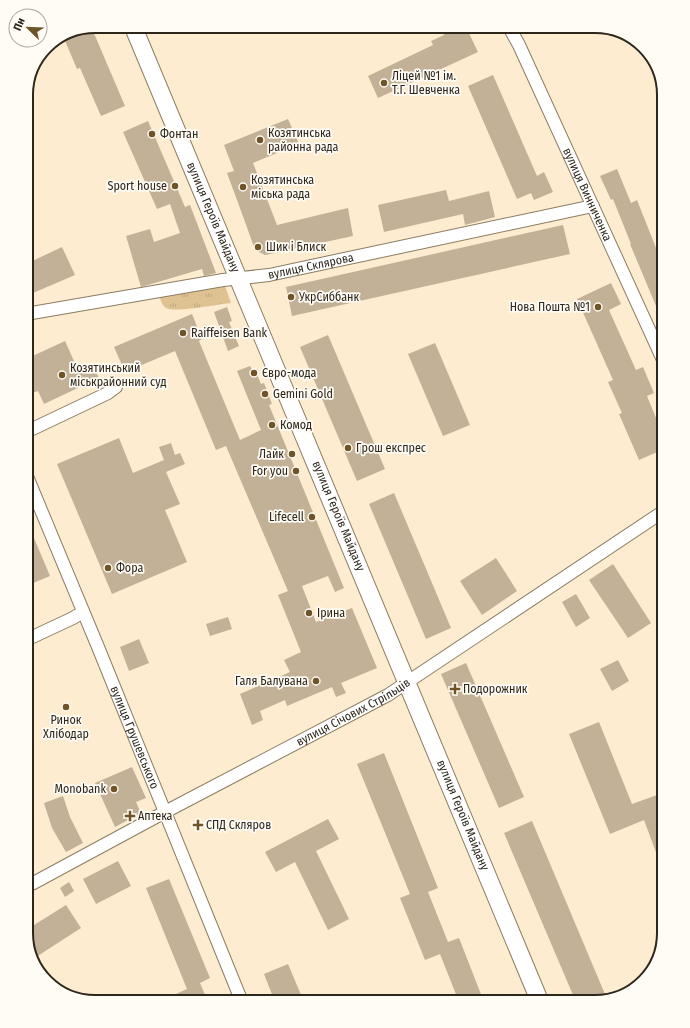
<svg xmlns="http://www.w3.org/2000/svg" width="690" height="1028" font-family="'Fira Sans Condensed',sans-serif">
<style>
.grass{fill:url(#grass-tufts)}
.building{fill:#c2b196}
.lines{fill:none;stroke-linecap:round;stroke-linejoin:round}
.street-casing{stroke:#8c7c62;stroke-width:14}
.secondary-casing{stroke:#8c7c62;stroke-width:19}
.street{stroke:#fff;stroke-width:12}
.secondary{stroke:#fff;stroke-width:17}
.poi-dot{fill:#6e5426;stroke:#fffbf5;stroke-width:1.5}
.labels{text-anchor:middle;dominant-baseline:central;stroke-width:3.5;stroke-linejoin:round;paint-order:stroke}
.poi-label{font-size:12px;fill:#2c261b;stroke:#fffbf5;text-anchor:start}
.street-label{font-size:12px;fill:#2c261b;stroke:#fffbf5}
.rim{fill:none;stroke:#2c261b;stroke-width:2}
</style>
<defs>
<pattern id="grass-tufts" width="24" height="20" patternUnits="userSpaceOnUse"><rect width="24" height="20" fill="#dfc292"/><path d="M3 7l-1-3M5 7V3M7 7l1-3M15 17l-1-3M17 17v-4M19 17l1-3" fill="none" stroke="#c0a77d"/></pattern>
</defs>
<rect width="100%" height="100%" fill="#fdeccf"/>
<!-- grass -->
<path class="grass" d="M223,280L231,303C220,304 175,313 166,308C161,305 160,297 158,292Z"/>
<!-- building -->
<g class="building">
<polygon points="466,27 478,52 378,98 368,76 433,45 431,41 444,35 441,28"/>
<polygon points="69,31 93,31 125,106 101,116 80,68 77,69 63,36"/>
<polygon points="493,75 537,176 544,172 553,192 534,200 531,193 517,199 468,86"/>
<polygon points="288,119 299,144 253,163 277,225 348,208 353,236 265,255 255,250 244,219 227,173 234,171 224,145"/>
<polygon points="148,121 185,207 190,205 216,273 204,276 202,269 141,287 126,236 150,229 154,242 180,233 170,204 157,209 123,132"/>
<polygon points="617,169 631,203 637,200 664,268 664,325 630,244 631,244 613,199 611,200 600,176"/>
<polygon points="446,190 449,201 489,191 495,217 465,225 463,214 384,232 378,205"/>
<polygon points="563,225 570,254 292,316 286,287"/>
<polygon points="62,247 75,275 26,296 26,264"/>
<polygon points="611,283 621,304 609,310 636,370 643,367 654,393 647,396 661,430 664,429 664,449 639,460 619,414 622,413 608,382 613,380 577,299"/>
<polygon points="227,307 232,321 229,322 239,346 228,351 214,312"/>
<polygon points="192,314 202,339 199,341 240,440 261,430 237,371 250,366 253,371 255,370 261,384 264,383 272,404 269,405 344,588 335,592 328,576 302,586 316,622 352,608 377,668 341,683 346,693 336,697 332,687 287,706 285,700 260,711 263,720 252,725 240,694 290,672 284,660 301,652 278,595 288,591 226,446 216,450 175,351 125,372 114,347"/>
<polygon points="328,335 385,469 357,481 300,347"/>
<polygon points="65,341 78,370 92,364 99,378 44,404 38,391 32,393 26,378 26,359"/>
<polygon points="435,343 470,425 443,436 408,354"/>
<polygon points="119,438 133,473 164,460 159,447 171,443 175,455 180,453 185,464 166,472 180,504 165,510 187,562 112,594 57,464"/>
<polygon points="394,493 451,628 426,639 369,504"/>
<polygon points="26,519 50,576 26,586"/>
<polygon points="496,558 517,591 482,615 460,581"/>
<polygon points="613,564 651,623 628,638 589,580"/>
<polygon points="576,594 590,618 576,627 562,602"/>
<polygon points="228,617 232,629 210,636 206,624"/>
<polygon points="139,639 149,663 129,671 120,647"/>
<polygon points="618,660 629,681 612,691 600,669"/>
<polygon points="466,663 524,797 499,808 441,674"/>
<polygon points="599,722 632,804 660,794 664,805 664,871 663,871 644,820 610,834 569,734"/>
<polygon points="384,753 438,888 428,892 448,942 459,938 484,1002 459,1002 440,954 425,960 400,898 410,894 357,764"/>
<polygon points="132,767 146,798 136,802 141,813 115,827 95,783"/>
<polygon points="63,796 70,817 83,843 66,852 52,828 44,803"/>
<polygon points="328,819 339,839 316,851 349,919 328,930 295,862 276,872 265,852"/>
<polygon points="532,821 607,999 595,1002 576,1002 504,833"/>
<polygon points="118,861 131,886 96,904 83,879"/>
<polygon points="169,879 210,978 200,983 208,1002 179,1002 176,994 187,989 146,888"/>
<polygon points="69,882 74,891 65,897 60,888"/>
<polygon points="66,905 81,928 33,959 26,930"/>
<polygon points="288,964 304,1002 275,1002 264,974"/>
</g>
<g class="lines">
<defs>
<g id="street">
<path id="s1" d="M509,27L519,45L664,362"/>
<path id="s2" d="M26,314L223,280L269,275L593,206"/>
<polyline points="26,432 108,393 116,387"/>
<path id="s3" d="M26,474L98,647L242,1002"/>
<polyline points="26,640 73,618 83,612"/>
<path id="s4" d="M26,887L165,812L388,695L664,511"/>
</g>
<g id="secondary">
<path id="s5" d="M135,31C271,354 407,677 540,1002"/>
</g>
</defs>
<!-- street casing -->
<use href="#street" class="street-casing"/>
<!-- secondary casing -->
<use href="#secondary" class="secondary-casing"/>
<!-- street -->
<use href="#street" class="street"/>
<!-- secondary -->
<use href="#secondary" class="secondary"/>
</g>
<!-- markers -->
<g class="poi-dot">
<circle cx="384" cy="83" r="4"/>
<circle cx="152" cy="134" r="4"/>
<circle cx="260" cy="140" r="4"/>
<circle cx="175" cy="186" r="4"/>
<circle cx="243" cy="187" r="4"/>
<circle cx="258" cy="247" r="4"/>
<circle cx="291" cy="297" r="4"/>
<circle cx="598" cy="307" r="4"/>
<circle cx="183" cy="333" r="4"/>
<circle cx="254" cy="373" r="4"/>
<circle cx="62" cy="375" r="4"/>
<circle cx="265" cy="394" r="4"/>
<circle cx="272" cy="425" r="4"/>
<circle cx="348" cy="448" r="4"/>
<circle cx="292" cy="454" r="4"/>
<circle cx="296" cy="471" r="4"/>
<circle cx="312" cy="517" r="4"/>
<circle cx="108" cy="568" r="4"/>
<circle cx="309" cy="613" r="4"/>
<circle cx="316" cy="681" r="4"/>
<path d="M453 683h4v4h4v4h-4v4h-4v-4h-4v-4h4z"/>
<circle cx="66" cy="707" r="4"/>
<circle cx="114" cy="789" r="4"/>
<path d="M128 810h4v4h4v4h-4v4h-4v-4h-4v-4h4z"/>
<path d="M196 819h4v4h4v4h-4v4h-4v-4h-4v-4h4z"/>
</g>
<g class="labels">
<!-- poi labels -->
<g class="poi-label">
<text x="392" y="76">Ліцей №1 ім.<tspan x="392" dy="14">Т.Г. Шевченка</tspan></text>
<text x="268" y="133">Козятинська<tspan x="268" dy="14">районна рада</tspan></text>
<text x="160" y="134">Фонтан</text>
<text x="251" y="180">Козятинська<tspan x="251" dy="14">міська рада</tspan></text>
<text x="167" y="186" text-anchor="end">Sport house</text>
<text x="266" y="247">Шик і Блиск</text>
<text x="299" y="297">УкрСиббанк</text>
<text x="590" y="307" text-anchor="end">Нова Пошта №1</text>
<text x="191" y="333">Raiffeisen Bank</text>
<text x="70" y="368">Козятинський<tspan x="70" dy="14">міськрайонний суд</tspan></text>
<text x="262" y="373">Євро-мода</text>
<text x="273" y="394">Gemini Gold</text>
<text x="280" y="425">Комод</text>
<text x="356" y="448">Грош експрес</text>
<text x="284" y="454" text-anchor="end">Лайк</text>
<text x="288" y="471" text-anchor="end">For you</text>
<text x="304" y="517" text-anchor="end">Lifecell</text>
<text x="116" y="568">Фора</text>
<text x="317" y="613">Ірина</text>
<text x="308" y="681" text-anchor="end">Галя Балувана</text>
<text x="463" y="689">Подорожник</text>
<text x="66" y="720" text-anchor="middle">Ринок<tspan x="66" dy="14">Хлібодар</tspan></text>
<text x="106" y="789" text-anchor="end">Monobank</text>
<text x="138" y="816">Аптека</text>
<text x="206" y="825">СПД Скляров</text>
</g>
<!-- street labels -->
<g class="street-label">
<text stroke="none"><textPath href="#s1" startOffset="185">вулиця Винниченка</textPath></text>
<text stroke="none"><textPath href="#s5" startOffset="202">вулиця Героїв Майдану</textPath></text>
<text stroke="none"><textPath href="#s2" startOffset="289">вулиця Склярова</textPath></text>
<text stroke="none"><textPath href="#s5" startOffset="526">вулиця Героїв Майдану</textPath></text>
<text stroke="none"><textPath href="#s4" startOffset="371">вулиця Січових Стрільців</textPath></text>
<text stroke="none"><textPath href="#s3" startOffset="285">вулиця Грушевського</textPath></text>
<text stroke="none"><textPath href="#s5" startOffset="850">вулиця Героїв Майдану</textPath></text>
</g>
</g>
<!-- crop -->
<path d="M0 0H690V1028H0ZM95 33H595A62 62 0 0 1 657 95V933A62 62 0 0 1 595 995H95A62 62 0 0 1 33 933V95A62 62 0 0 1 95 33Z" fill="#fffbf5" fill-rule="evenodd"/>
<path class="rim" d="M95 33H595A62 62 0 0 1 657 95V933A62 62 0 0 1 595 995H95A62 62 0 0 1 33 933V95A62 62 0 0 1 95 33Z"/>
<!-- north arrow -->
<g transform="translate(28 28) rotate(293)"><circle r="19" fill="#fffbf5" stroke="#aba69e"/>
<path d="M0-3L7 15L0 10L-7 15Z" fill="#6e5426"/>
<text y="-6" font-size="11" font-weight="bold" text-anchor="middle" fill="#2c261b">Пн</text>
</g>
</svg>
